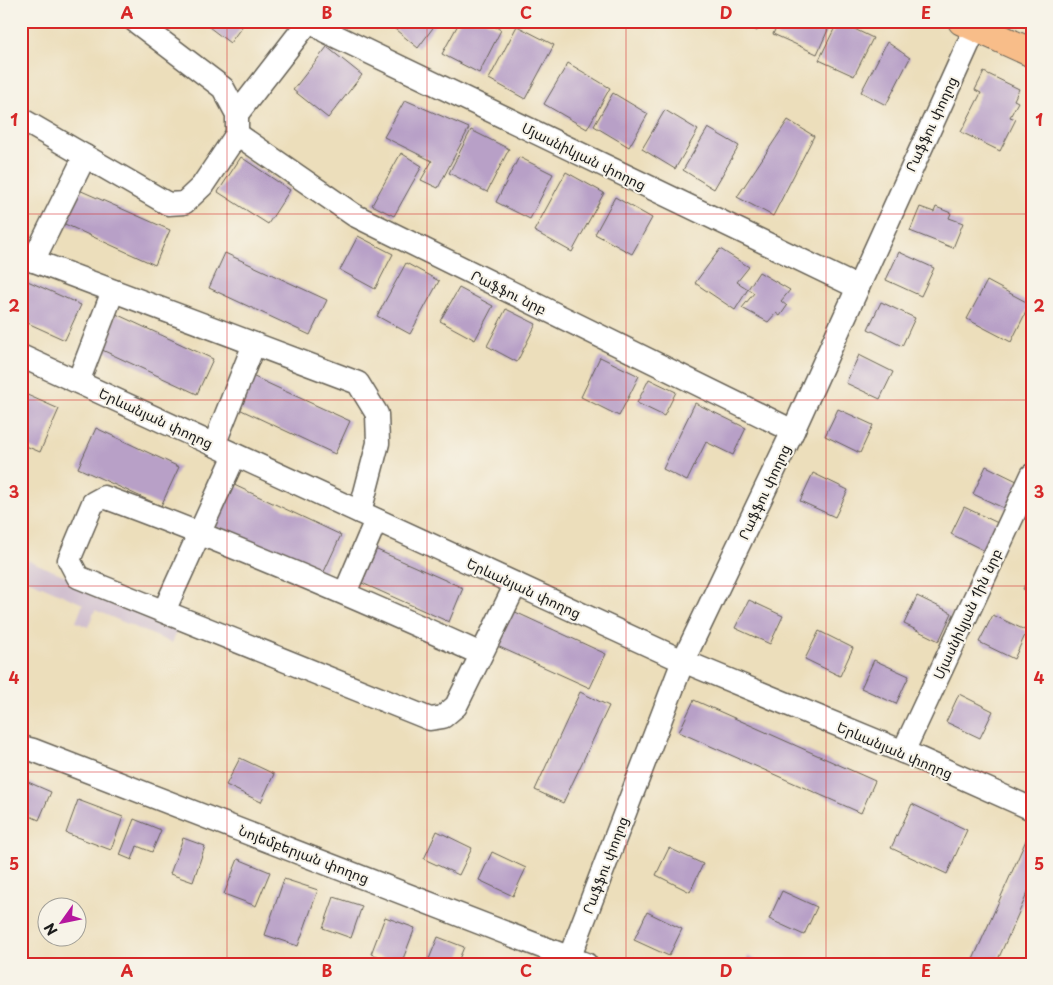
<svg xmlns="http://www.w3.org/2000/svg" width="1053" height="985" font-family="'Playpen Sans','Noto Sans Armenian',sans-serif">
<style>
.industrial{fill:#cfbdce}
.building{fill:#b8a0c7}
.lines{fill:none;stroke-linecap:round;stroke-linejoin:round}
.minor-casing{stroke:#656054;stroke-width:25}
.major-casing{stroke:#656054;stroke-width:30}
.minor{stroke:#fff;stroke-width:22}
.major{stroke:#f8bd89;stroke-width:28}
.grid{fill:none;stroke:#d62828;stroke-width:1;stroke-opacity:0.55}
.labels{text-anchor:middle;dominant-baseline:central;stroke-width:4;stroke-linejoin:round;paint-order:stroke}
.street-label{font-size:14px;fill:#1c1c1c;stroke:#f7f3e8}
.neatline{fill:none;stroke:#d62828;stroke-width:2}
.grid-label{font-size:16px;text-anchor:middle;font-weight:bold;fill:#d62828}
</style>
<rect width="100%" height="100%" fill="#f7f3e8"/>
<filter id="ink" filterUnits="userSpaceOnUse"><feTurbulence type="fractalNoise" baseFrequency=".02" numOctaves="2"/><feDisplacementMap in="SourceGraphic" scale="10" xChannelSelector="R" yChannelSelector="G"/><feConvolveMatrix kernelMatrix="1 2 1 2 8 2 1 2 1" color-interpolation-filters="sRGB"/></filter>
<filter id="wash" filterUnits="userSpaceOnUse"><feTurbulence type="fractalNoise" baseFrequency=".0096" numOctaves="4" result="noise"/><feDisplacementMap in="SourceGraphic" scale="20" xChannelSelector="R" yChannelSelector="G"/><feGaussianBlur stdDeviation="1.12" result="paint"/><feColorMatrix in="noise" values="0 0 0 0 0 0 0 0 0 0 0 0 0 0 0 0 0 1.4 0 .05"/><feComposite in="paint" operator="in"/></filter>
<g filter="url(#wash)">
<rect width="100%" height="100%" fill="#ecdebb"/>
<!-- industrial -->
<polygon class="industrial" points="28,560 180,625 172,643 95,610 88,627 76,622 83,604 21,577"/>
<g id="blocks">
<!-- building -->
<g class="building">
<polygon points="201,21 246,21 230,43"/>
<polygon points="385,21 438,21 418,48"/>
<polygon points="460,21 485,21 501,30 479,73 442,54"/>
<polygon points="739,21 763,21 757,31"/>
<polygon points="779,21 832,21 817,54 773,34"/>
<polygon points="838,21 873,38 854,76 819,60"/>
<polygon points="517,26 554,45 525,99 489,79"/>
<polygon points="887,42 910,58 886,105 861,92"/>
<polygon points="327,47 362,75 328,118 293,90"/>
<polygon points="568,63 610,88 587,129 544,104"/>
<polygon points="984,72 1019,89 1014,100 1018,102 1010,117 1016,119 1000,151 961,132 981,93 975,90"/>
<polygon points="613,93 648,114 629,147 594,126"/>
<polygon points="405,100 469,128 438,188 421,180 432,161 384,137"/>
<polygon points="665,110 698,130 675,169 642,149"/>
<polygon points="788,120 814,136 773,216 737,197"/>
<polygon points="708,128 739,146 714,189 683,170"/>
<polygon points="471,130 509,149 487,192 449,173"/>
<polygon points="401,153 422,166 394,216 372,205"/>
<polygon points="241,157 290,190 268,224 218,192"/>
<polygon points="519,157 553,174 530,219 496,202"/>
<polygon points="566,172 604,193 572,252 534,231"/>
<polygon points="70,186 170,230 155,265 56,220"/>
<polygon points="615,197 652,218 632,254 595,234"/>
<polygon points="920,207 934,212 936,207 951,213 949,218 963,223 953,248 910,231"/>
<polygon points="358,236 393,254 375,289 340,270"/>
<polygon points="720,249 749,267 737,282 748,289 735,310 695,283"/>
<polygon points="899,252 934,268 921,296 886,280"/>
<polygon points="225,253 327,300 310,335 209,288"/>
<polygon points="406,263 439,281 410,334 377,316"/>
<polygon points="759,272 790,290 781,301 787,306 780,316 776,313 768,322 742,308 754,293 748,289"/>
<polygon points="21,278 81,305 65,340 21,320"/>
<polygon points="987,281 1030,304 1011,342 967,319"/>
<polygon points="459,288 493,306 475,340 440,321"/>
<polygon points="881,302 915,318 902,346 868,329"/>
<polygon points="506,309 536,324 517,362 487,346"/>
<polygon points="116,314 213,359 197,394 100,349"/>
<polygon points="859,355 893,372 880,399 846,383"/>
<polygon points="600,357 639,376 619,416 581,397"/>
<polygon points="252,376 350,421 335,454 237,408"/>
<polygon points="649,379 676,392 664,416 637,403"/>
<polygon points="25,394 59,409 40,452 21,444 21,402"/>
<polygon points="695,403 746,428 733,455 706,442 687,481 663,469"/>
<polygon points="838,409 873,425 860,453 825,436"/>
<polygon points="96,428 179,467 161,506 78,468"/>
<polygon points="986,466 1021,483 1008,510 973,494"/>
<polygon points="813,473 848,490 835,517 800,501"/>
<polygon points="232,484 341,535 322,576 213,526"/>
<polygon points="964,507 998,523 985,551 951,534"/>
<polygon points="368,546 463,588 449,622 353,579"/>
<polygon points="1032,571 1032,593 1023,589"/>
<polygon points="917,596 952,613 939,641 904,624"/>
<polygon points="749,600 783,616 770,644 735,628"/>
<polygon points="511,610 606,654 590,688 495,645"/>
<polygon points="993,615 1027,631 1014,659 979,642"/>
<polygon points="819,631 853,648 840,676 805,659"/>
<polygon points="874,660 909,676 896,704 861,688"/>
<polygon points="580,692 609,706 563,803 535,790"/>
<polygon points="959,694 993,711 980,738 946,722"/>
<polygon points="694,700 875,781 861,813 679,732"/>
<polygon points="240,758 274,774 261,802 226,785"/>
<polygon points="28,782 51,792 39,820 21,812 21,796"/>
<polygon points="78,800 123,817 111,850 66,833"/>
<polygon points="912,804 967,830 947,874 891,848"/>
<polygon points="134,819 161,830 152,852 137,846 132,860 120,855"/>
<polygon points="437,831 472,848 459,875 424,859"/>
<polygon points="183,838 205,846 193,882 170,874"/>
<polygon points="1027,838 1032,840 1032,883 996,964 971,964"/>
<polygon points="669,848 703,864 690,892 656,875"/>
<polygon points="492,852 526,868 513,896 479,880"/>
<polygon points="238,859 270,872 256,906 224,894"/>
<polygon points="284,879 318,890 298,946 265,935"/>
<polygon points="782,891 817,907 804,935 769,919"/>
<polygon points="334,897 362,906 351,938 323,928"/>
<polygon points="647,912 682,929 669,956 634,940"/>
<polygon points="385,917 415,928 401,964 371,954"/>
<polygon points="438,937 464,947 457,964 427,964"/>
<polygon points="748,956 764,964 745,964"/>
</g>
</g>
</g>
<g filter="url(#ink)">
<use href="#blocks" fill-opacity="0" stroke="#656054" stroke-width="1"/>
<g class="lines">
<defs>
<g id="minor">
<polyline points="313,21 325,31 857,287"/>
<polyline points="237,114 309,21"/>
<polyline points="21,119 168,204 184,203 202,186 237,134 237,114 223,88 135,21"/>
<polyline points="237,134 354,215 793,431"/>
<polyline points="21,256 358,383 377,414 378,443 360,512"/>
<polyline points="33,261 85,156"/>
<polyline points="21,356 683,661 918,758 1032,809"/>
<polyline points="78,382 113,291"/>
<polyline points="214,445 254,344"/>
<polyline points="345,593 376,520"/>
<polyline points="164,611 235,455"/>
<path d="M481,654C357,598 232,544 104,497L93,503L69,560L78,577L430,719L443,717L456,706L516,584"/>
<polyline points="21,747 33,750 586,964"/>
<polyline points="903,752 1032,475"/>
<polyline points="567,964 683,661 793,431 976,27"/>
</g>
<polyline id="major" points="962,21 1032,53"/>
</defs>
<!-- minor casing -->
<use href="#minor" class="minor-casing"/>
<!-- major casing -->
<use href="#major" class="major-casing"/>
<!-- minor -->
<use href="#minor" class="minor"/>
<!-- major -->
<use href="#major" class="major"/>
</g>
</g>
<!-- grid -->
<path class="grid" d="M227,21V964M427,21V964M626,21V964M826,21V964M21,214H1032M21,400H1032M21,586H1032M21,772H1032"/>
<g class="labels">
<!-- street labels -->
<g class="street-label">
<text transform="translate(931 124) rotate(-65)">Րաֆֆու փողոց</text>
<text transform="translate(584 156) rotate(26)">Մյասնիկյան փողոց</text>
<text transform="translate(509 292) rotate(26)">Րաֆֆու նրբ</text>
<text transform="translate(156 418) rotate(25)">Երևանյան փողոց</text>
<text transform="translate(764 492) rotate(-65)">Րաֆֆու փողոց</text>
<text transform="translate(524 588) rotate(25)">Երևանյան փողոց</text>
<text transform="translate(967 614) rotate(-65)">Մյասնիկյան 1ին նրբ</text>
<text transform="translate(895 750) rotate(23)">Երևանյան փողոց</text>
<text transform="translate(304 854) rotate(21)">Նոյեմբերյան փողոց</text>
<text transform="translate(605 865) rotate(-69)">Րաֆֆու փողոց</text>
</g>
</g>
<!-- margin -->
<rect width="1053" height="985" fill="none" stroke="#f7f3e8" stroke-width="55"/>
<!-- north arrow -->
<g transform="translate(62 922) rotate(237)"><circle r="24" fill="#f7f3e8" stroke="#9f9d96"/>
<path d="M0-4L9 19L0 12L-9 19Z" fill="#b5179e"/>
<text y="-8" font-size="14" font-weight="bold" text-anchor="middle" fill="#1c1c1c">N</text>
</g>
<rect x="28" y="28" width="998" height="930" class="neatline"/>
<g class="grid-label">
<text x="127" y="19">A</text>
<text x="327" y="19">B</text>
<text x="526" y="19">C</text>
<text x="726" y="19">D</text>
<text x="926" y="19">E</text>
<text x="14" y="126">1</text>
<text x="1039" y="126">1</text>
<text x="14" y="312">2</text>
<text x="1039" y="312">2</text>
<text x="14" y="498">3</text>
<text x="1039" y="498">3</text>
<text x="14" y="684">4</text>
<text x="1039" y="684">4</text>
<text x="14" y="870">5</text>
<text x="1039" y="870">5</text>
<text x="127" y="977">A</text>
<text x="327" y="977">B</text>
<text x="526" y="977">C</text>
<text x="726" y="977">D</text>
<text x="926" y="977">E</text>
</g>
</svg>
